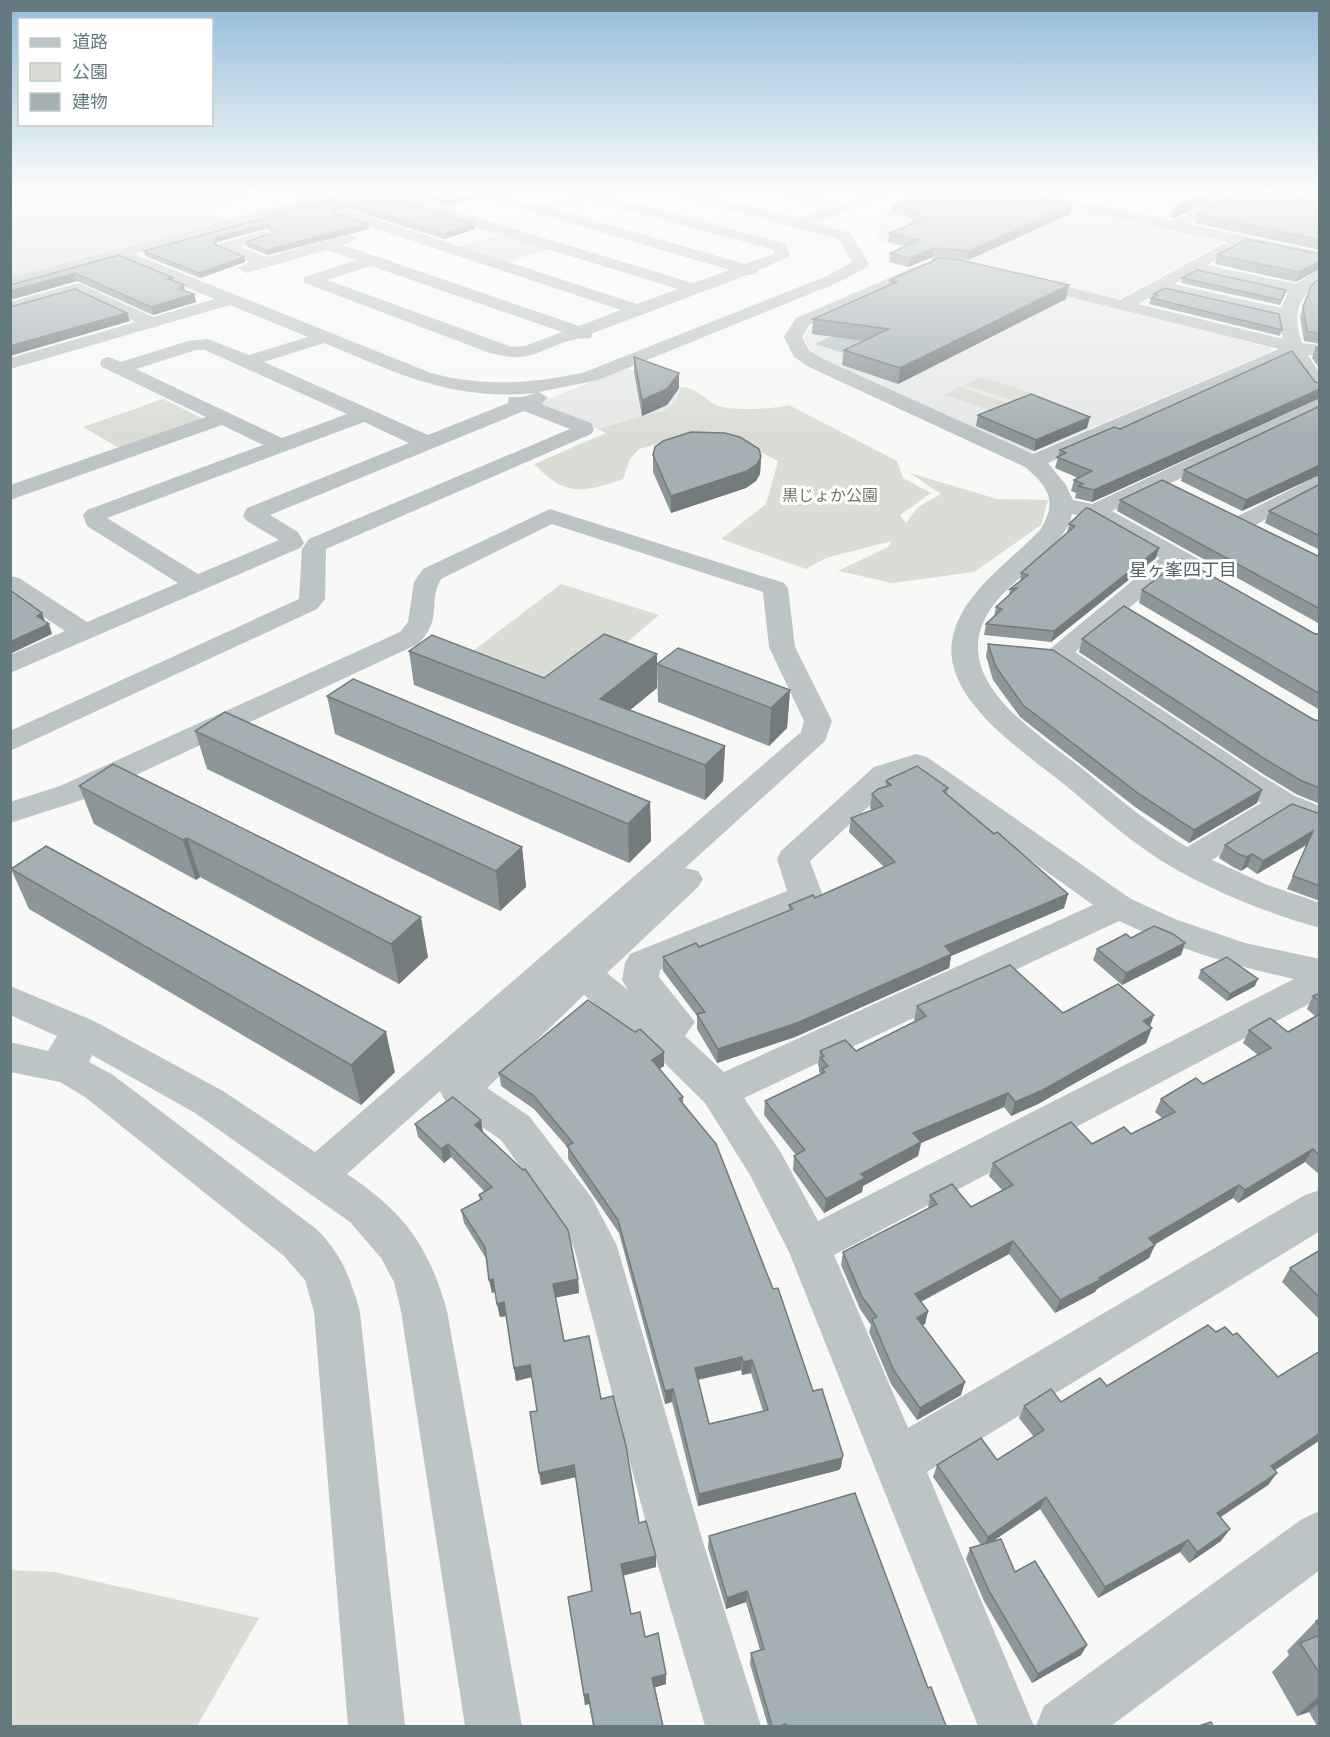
<svg xmlns="http://www.w3.org/2000/svg" width="1330" height="1737" font-family="Roboto,'Noto Sans JP',sans-serif">
<style>
.built{fill:#e6e8e7}
.green{fill:#daddd5}
.water{fill:#b5c5c6}
.lines{fill:none;stroke-linecap:round;stroke-linejoin:round}
.river{fill:#b5c5c6;fill-rule:evenodd}
.minor{fill:#bdc4c5;fill-rule:evenodd}
.wall{fill:#8d979a;fill-rule:evenodd}
.shaded-wall{fill:#737b7d}
.building{fill:#a4b0b3;stroke:#737b7d;stroke-width:1.5;fill-rule:evenodd}
.labels{text-anchor:middle;dominant-baseline:central;stroke-width:6;stroke-linejoin:round;paint-order:stroke}
.far-park-label{font-size:16px;fill:#6c7864;stroke:#fff}
.far-neighbourhood-label{font-size:18px;fill:#57666b;stroke:#fff}
</style>
<rect width="100%" height="100%" fill="#f8f8f6"/>
<!-- built -->
<g class="built">
<polygon points="938,193 1002,193 1226,241 1116,300 875,241 885,213"/>
<polygon points="961,269 1269,347 1272,351 1030,454 821,359 809,348 805,340 806,333 818,320"/>
<polygon points="625,368 681,387 676,400 666,409 598,429 534,405"/>
</g>
<!-- green -->
<g class="green">
<polygon points="30,193 263,193 248,198 203,206 221,221 11,278 10,198"/>
<polygon points="505,233 552,248 505,263 460,247"/>
<polygon points="981,377 1031,393 1016,401 965,385"/>
<path d="M681,387C696,387 705,400 718,406C732,411 776,409 789,405L897,461L903,478L931,493L900,515L906,523L918,507L941,494L910,473L997,499L1048,500L1041,525L974,572L892,583L838,571L888,547L892,541L826,558L806,569L721,539L766,504L778,461L743,443L664,442L639,449L630,459L623,479C582,493 566,497 534,464L606,433L598,429L666,409L676,400Z"/>
<polygon points="960,387 1011,404 996,412 945,395"/>
<polygon points="163,399 206,420 121,449 83,427"/>
<polygon points="561,584 659,615 556,703 453,666"/>
<polygon points="10,1570 54,1572 259,1618 197,1726 11,1726"/>
</g>
<!-- water -->
<polygon class="water" points="850,328 878,336 844,353 815,344"/>
<g class="lines">
<!-- river -->
<polygon class="river" points="10,193 24,193 21,198 10,199"/>
<!-- minor -->
<g class="minor">
<path d="M328,193H350L348,196L134,254L431,373C482,387 533,384 585,372L827,276L852,262L839,239L677,196L675,193H697L799,219L830,208L778,196L776,193H800L845,203L876,193H896L815,223L850,233L869,264L867,267L839,282L598,380L539,392L548,398L541,404L591,423L594,430L591,434L326,549L325,599L317,609L10,751V731L299,599L302,549L309,539L570,429L524,411L270,515L298,532L304,543L300,548L10,673V655L65,631L10,595V576L19,578L87,622L178,583L87,526L83,515L87,510L263,445L222,425L10,500V485L206,417L102,367L100,363L102,359L109,357L121,362L188,341L208,339L249,355L308,337L230,305L10,369V358L136,322L77,294L10,313V302L78,283L153,317L215,299L117,259L10,288V278ZM324,343C399,374 452,401 536,393L523,397H509L508,403L428,435L264,362ZM196,350H205L347,414L282,438L136,369ZM364,422L409,443L247,508L243,516L247,521L279,540L198,574L107,518Z"/>
<path d="M488,193C506,192 523,205 539,204C559,203 576,193 596,193L786,244L790,256L759,270L757,274L747,275L593,333L591,338C586,339 582,338 577,339C538,347 536,365 490,353L305,283L303,280L305,277L356,260L327,250L246,273L238,268L250,262L216,247L219,244L264,231L269,233L272,236L269,239L240,247L267,257L349,234L357,239L343,245L579,326L621,310L338,216L336,213L343,209L348,210L637,304L678,289L391,201L389,198L396,194L401,195L693,283L730,270L488,199ZM588,199L774,250V254L745,264L554,209ZM371,266L562,332L525,346L512,347L327,280Z"/>
<path d="M1014,193H1040L1173,221L1230,193H1247L1189,224L1320,252V262L1243,245L1207,265L1296,284L1320,269V282C1296,298 1293,317 1302,343L1320,345V356L1308,355L1320,374V393L1313,391L1290,358L1048,463L1066,485L1073,500L1092,504L1320,398V412L1112,511L1202,561L1205,566L1202,571L1193,573L1178,568L1075,652L1262,776L1295,796L1320,806V828L1286,815L1212,860L1265,884L1320,903V928C1270,914 1222,895 1177,870C1136,847 1101,815 1065,785C1026,753 943,701 952,641C960,593 1009,563 1040,530C1058,502 1049,487 1025,467L809,367L794,357L784,337L796,318L924,263H936L938,266L936,269L809,325L802,337L809,350L823,359L1033,454L1279,349L1018,284L1016,281L1018,278L1024,276L1120,300L1227,242L1021,197ZM1195,272L1288,293L1281,308L1174,284ZM1161,291L1279,318L1283,339L1138,304ZM1072,514L1088,517L1160,558L1045,653L1048,659L1261,803L1187,847C1150,825 1117,797 1084,770C1038,733 942,678 992,607C1011,579 1066,547 1072,514Z"/>
<polygon points="1295,193 1312,193 1297,203 1287,203 1287,197"/>
<polygon points="1320,475 1320,490 1250,528 1234,528 1230,523 1234,518"/>
<path d="M550,509L784,583L788,588L795,647L832,721L825,741L685,868L698,871L703,879L698,887L607,973L628,990L622,980L625,963L630,954L787,891L777,859L781,851L874,767L916,754L927,757L1131,899L1175,919L1245,943L1320,959V998L834,1255L908,1428L1305,1195L1320,1190V1231L927,1472L1034,1726H978L789,1252L750,1175L705,1103L647,1046L584,995L487,1088L529,1116L592,1198L617,1246L703,1542L761,1726H705L651,1542L574,1248L562,1224L501,1140L445,1101L440,1091L347,1174C404,1212 429,1246 447,1311L522,1726H465L401,1311L394,1282L381,1258L350,1222L195,1113L92,1055L89,1062L113,1075L315,1228C341,1252 351,1279 360,1312L405,1726H348L314,1312L305,1280L284,1256L85,1097L60,1082L10,1072V1042L48,1051L57,1036L10,1015V986L94,1021L223,1091L315,1152L801,732L804,721L769,647L763,592L552,524L441,579C427,603 444,618 418,644L82,800L10,823V802L60,786L400,632L408,622L414,582L423,569ZM912,775L1093,905L724,1072L685,1036L695,1022L659,977L660,970L818,904L823,896L810,861L896,781ZM1119,921C1175,948 1233,966 1294,979L818,1221L780,1151L744,1098Z"/>
<polygon points="1320,1511 1320,1570 1111,1726 1036,1726 1044,1706 1302,1519"/>
</g>
</g>
<!-- wall -->
<g class="wall">
<polygon points="281,193 320,193 305,197"/>
<polygon points="395,193 388,197 390,199 475,229 444,239 343,207 335,212 335,213 368,224 369,229 267,255 247,247 246,242 271,233 271,231 265,229 217,242 216,245 244,257 245,262 200,278 145,256 144,251 334,199 334,197"/>
<polygon points="400,193 487,193 486,195 446,206"/>
<polygon points="1203,193 1226,193 1174,218 1170,217 1173,209"/>
<polygon points="1288,193 1320,193 1320,199"/>
<polygon points="1040,195 1040,198 1070,214 968,260 933,257 908,267 889,262 890,253 905,246 888,242 889,233 912,223 913,218 892,213 893,205"/>
<polygon points="1320,202 1320,250 1195,223 1198,214"/>
<polygon points="1320,254 1296,282 1215,264 1217,255"/>
<polygon points="119,255 184,285 185,291 194,294 196,302 153,315 77,281 10,300"/>
<polygon points="933,259 1066,299 898,384 842,365 844,350 863,341 812,334 813,319 889,285 890,280 933,261"/>
<polygon points="1182,278 1285,295 1280,305 1181,283"/>
<polygon points="1320,278 1320,344 1304,341 1300,317 1303,307"/>
<polygon points="1154,294 1282,330 1280,336 1149,304 1151,298 1153,297"/>
<polygon points="1316,347 1320,347 1320,369 1312,358"/>
<polygon points="634,357 679,388 667,405 642,416 634,372"/>
<polygon points="1315,382 1320,383 1320,398 1092,502 1075,498 1076,493 1071,491 1074,480 1078,478 1055,468 1060,450 1120,429"/>
<polygon points="1320,406 1242,511 1181,481 1184,470"/>
<polygon points="978,415 1087,428 1034,451 976,426"/>
<polygon points="653,455 761,457 760,474 756,481 746,488 671,513 653,472"/>
<polygon points="1320,484 1320,550 1265,523 1269,511"/>
<polygon points="1120,500 1320,557 1320,624 1117,511"/>
<polygon points="1086,508 1156,558 1051,642 984,635 986,624 994,617 996,607 1009,595 1010,589 1020,581 1021,573 1067,533 1069,524"/>
<polygon points="1142,590 1320,634 1320,710 1139,603"/>
<polygon points="1082,639 1320,721 1320,804 1296,794 1263,774 1079,652"/>
<polygon points="988,644 1257,803 1189,843 1135,807 1020,717 993,680 986,656"/>
<polygon points="409,651 544,678 657,654 657,688 630,710 725,746 723,781 705,800 414,685"/>
<polygon points="657,664 790,690 787,728 769,746 658,702"/>
<polygon points="327,696 650,802 651,841 629,863 335,734"/>
<polygon points="195,731 522,847 526,887 500,911 207,769"/>
<polygon points="113,764 428,957 399,984 200,877 196,880 94,824 79,786"/>
<polygon points="886,781 948,788 947,794 1068,894 1064,908 951,956 949,968 795,1037 717,1063 697,1029 697,1016 663,971 663,957 699,947 789,911 789,905 815,898 884,867 849,832 851,818 872,810 870,808 872,794 886,786"/>
<polygon points="1320,814 1320,901 1287,889 1307,845 1257,874 1247,867 1241,871 1233,867 1219,858 1225,845"/>
<polygon points="11,869 395,1072 361,1105 29,909"/>
<polygon points="1131,938 1185,943 1181,955 1122,985 1093,960 1097,949"/>
<polygon points="1201,970 1255,986 1227,1001 1198,978"/>
<polygon points="1320,993 1320,1175 1305,1162 1238,1203 1233,1198 1155,1244 1149,1258 1097,1289 1095,1292 1055,1313 1009,1254 921,1302 928,1311 925,1324 922,1325 961,1395 917,1420 891,1384 869,1332 871,1325 860,1309 841,1265 843,1252 928,1209 930,1195 971,1207 1002,1190 989,1176 993,1163 1092,1144 1131,1134 1162,1118 1155,1112 1161,1099 1203,1084 1258,1055 1243,1043 1249,1030 1288,1032 1315,1016 1307,1009 1313,996"/>
<polygon points="917,1006 1063,1013 1150,1027 1146,1043 1038,1104 1011,1116 1004,1107 921,1143 918,1156 863,1186 862,1192 824,1213 793,1170 794,1156 796,1155 764,1115 765,1101 821,1074 819,1072 819,1067 818,1065 820,1051 856,1051 915,1021 914,1020"/>
<path d="M664,1052V1066L659,1069L683,1097V1104L813,1391L841,1467L839,1470L698,1506L672,1402L665,1404L619,1233L568,1159V1148L534,1109L501,1086L499,1073ZM741,1370L742,1375L751,1373L763,1411L709,1424L698,1380Z"/>
<polygon points="481,1120 483,1132 578,1279 579,1293 555,1297 564,1341 601,1399 639,1523 656,1567 623,1575 631,1614 645,1637 666,1674 666,1684 655,1687 663,1726 593,1726 589,1704 585,1705 568,1597 591,1591 576,1477 541,1485 537,1411 532,1377 516,1381 506,1316 500,1317 495,1292 492,1293 487,1260 464,1223 461,1210 480,1200 479,1195 485,1192 451,1157 444,1163 418,1137 415,1124"/>
<polygon points="1320,1250 1320,1320 1282,1282 1290,1268"/>
<polygon points="1107,1386 1320,1440 1275,1470 1277,1473 1268,1485 1220,1517 1221,1541 1189,1563 1180,1552 1098,1598 1040,1509 993,1541 1015,1572 1087,1645 1081,1655 1032,1683 984,1601 966,1559 970,1548 981,1545 933,1477 937,1465 997,1460 1034,1437 1019,1418 1024,1406 1061,1402"/>
<polygon points="709,1536 928,1688 946,1726 768,1726 750,1664 751,1653 760,1650 746,1602 726,1609 708,1548"/>
<polygon points="1320,1619 1320,1726 1317,1726 1309,1712 1297,1716 1272,1672 1289,1655 1287,1651 1316,1621"/>
</g>
<!-- shaded-wall -->
<g class="shaded-wall">
<polygon points="304,193 320,193 305,197"/>
<polygon points="386,193 395,193 387,197"/>
<polygon points="478,193 487,193 486,195 446,206 446,202"/>
<polygon points="1211,193 1226,193 1174,218 1176,209"/>
<polygon points="343,202 343,207 334,212 333,208"/>
<polygon points="1072,205 1070,214 968,260 969,251"/>
<polygon points="264,224 265,229 217,242 215,249 214,244 216,238"/>
<polygon points="368,224 369,229 267,255 266,250"/>
<polygon points="474,224 475,229 444,239 444,234"/>
<polygon points="934,248 933,257 908,267 909,258"/>
<polygon points="244,257 245,262 200,278 199,273"/>
<polygon points="1320,261 1320,269 1296,282 1299,272"/>
<polygon points="75,273 77,281 10,300 10,291"/>
<polygon points="1069,285 1066,299 898,384 900,368"/>
<polygon points="194,294 196,302 153,315 151,307"/>
<polygon points="127,313 130,321 10,356 10,346"/>
<polygon points="679,373 679,388 667,405 642,416 642,400"/>
<polygon points="1320,389 1320,398 1092,502 1094,490"/>
<polygon points="1090,417 1087,428 1034,451 1036,440"/>
<polygon points="761,457 760,474 756,481 746,488 671,513 671,496"/>
<polygon points="1320,465 1320,475 1242,511 1246,500"/>
<polygon points="1159,548 1156,558 1051,642 1054,631"/>
<polygon points="42,613 46,624 37,616"/>
<polygon points="49,624 52,634 10,654 10,642"/>
<polygon points="657,654 657,688 608,728 600,699"/>
<polygon points="790,690 787,728 769,746 771,708"/>
<polygon points="725,746 723,781 705,800 705,765"/>
<polygon points="1262,790 1257,803 1189,843 1194,830"/>
<polygon points="650,802 651,841 629,863 628,824"/>
<polygon points="1313,831 1307,844 1257,874 1263,861"/>
<polygon points="187,838 200,877 196,880 183,840"/>
<polygon points="522,847 526,887 500,911 496,871"/>
<polygon points="1252,854 1247,867 1241,871 1247,857"/>
<polygon points="1068,894 1064,908 951,956 949,968 795,1037 717,1063 718,1049 945,946"/>
<polygon points="421,917 428,957 399,984 391,944"/>
<polygon points="1185,943 1181,955 1122,985 1126,973"/>
<polygon points="1258,979 1255,986 1227,1001 1230,994"/>
<polygon points="1154,1015 1149,1029 1143,1021"/>
<polygon points="1152,1028 1146,1043 1038,1104 1011,1116 1015,1102"/>
<polygon points="386,1032 395,1072 361,1105 351,1065"/>
<polygon points="664,1052 664,1066 652,1074 652,1060"/>
<polygon points="1008,1093 1004,1107 921,1143 918,1156 863,1186 862,1192 824,1213 826,1199 861,1174 913,1133"/>
<polygon points="481,1120 483,1134 475,1125"/>
<polygon points="448,1144 451,1157 444,1163 441,1149"/>
<polygon points="1313,1149 1305,1162 1238,1203 1245,1190"/>
<polygon points="1239,1185 1233,1198 1144,1251 1149,1238"/>
<polygon points="1013,1241 1009,1254 912,1306 915,1294"/>
<polygon points="1155,1245 1149,1258 1097,1289 1095,1292 1055,1313 1060,1300"/>
<polygon points="493,1279 495,1292 492,1293 489,1280"/>
<polygon points="578,1279 579,1293 554,1298 553,1284"/>
<polygon points="504,1302 506,1316 500,1317 497,1304"/>
<polygon points="928,1311 925,1324 913,1330 917,1318"/>
<polygon points="742,1357 741,1370 695,1380 695,1368"/>
<polygon points="752,1360 751,1373 742,1375 743,1362"/>
<polygon points="530,1365 532,1377 516,1381 514,1368"/>
<polygon points="965,1382 961,1395 917,1420 920,1408"/>
<polygon points="673,1389 672,1402 665,1404 665,1391"/>
<polygon points="1320,1433 1320,1440 1262,1479 1271,1466"/>
<polygon points="843,1455 841,1467 839,1470 698,1506 699,1494"/>
<polygon points="574,1465 576,1477 541,1485 539,1473"/>
<polygon points="1277,1473 1268,1485 1209,1525 1217,1513"/>
<polygon points="1046,1497 1040,1509 983,1548 988,1537"/>
<polygon points="1230,1529 1221,1541 1189,1563 1197,1552"/>
<polygon points="1188,1540 1180,1552 1098,1598 1105,1587"/>
<polygon points="656,1556 656,1567 622,1576 621,1564"/>
<polygon points="747,1591 746,1602 726,1609 727,1598"/>
<polygon points="1087,1645 1081,1655 1032,1683 1038,1674"/>
<polygon points="666,1674 666,1684 653,1688 652,1678"/>
<polygon points="588,1694 589,1704 585,1705 584,1695"/>
<polygon points="1320,1695 1320,1702 1309,1712 1297,1716"/>
</g>
<!-- building -->
<g class="building">
<polygon points="348,193 386,193 390,199 474,224 444,234 343,202 333,208 335,213 368,224 266,250 246,242 273,233 270,227 264,224 216,238 214,244 244,257 199,273 144,251 338,198 334,197"/>
<polygon points="415,193 478,193 446,202"/>
<polygon points="923,193 1031,193 1040,195 1035,197 1072,205 969,251 934,248 909,258 890,253 919,240 889,233 927,218 913,215 921,212 893,205"/>
<polygon points="1203,193 1211,193 1176,209 1173,209"/>
<polygon points="1239,193 1268,193 1320,202 1320,240 1198,214"/>
<polygon points="1247,239 1320,254 1320,261 1299,272 1217,255"/>
<polygon points="119,255 173,278 168,279 184,285 180,289 194,294 151,307 75,273 10,291 10,285"/>
<polygon points="937,258 960,260 1069,285 900,368 844,350 889,329 813,319 897,282 890,280 935,260 933,259"/>
<polygon points="1197,270 1286,290 1281,300 1182,278"/>
<polygon points="1320,278 1320,334 1307,331 1303,307 1311,286"/>
<polygon points="1164,288 1279,314 1282,330 1151,298 1157,295 1154,294"/>
<polygon points="75,289 127,313 10,346 10,307"/>
<polygon points="1316,347 1320,347 1320,354"/>
<polygon points="1292,351 1315,382 1320,383 1320,389 1094,490 1078,486 1083,484 1074,480 1092,471 1057,457 1066,453 1060,450 1114,427 1120,429"/>
<polygon points="634,357 679,373 667,389 642,400"/>
<polygon points="1031,394 1090,417 1036,440 978,415"/>
<polygon points="1320,406 1320,465 1246,500 1184,470"/>
<polygon points="691,432 725,433 740,437 759,449 761,457 757,464 747,471 671,496 653,455 655,447 663,441"/>
<polygon points="1162,480 1320,557 1320,609 1120,500"/>
<polygon points="1320,484 1320,536 1269,511"/>
<polygon points="1086,508 1090,509 1159,548 1054,631 986,624 1002,609 996,607 1017,588 1010,589 1028,575 1021,573 1075,526 1069,524"/>
<polygon points="1182,559 1315,634 1320,634 1320,694 1142,590"/>
<polygon points="10,590 42,613 37,616 49,624 10,642"/>
<polygon points="1124,606 1314,720 1320,721 1320,788 1302,781 1268,761 1082,639"/>
<polygon points="604,634 657,654 600,699 725,746 705,765 409,651 432,635 544,678"/>
<polygon points="988,644 1053,650 1262,790 1194,830 1139,794 1023,705 996,667"/>
<polygon points="678,648 790,690 771,708 657,664"/>
<polygon points="353,679 650,802 628,824 327,696"/>
<polygon points="225,712 522,847 496,871 195,731"/>
<polygon points="113,764 421,917 391,944 187,838 183,840 79,786"/>
<polygon points="917,766 948,788 943,791 994,834 997,832 1068,894 945,946 952,954 797,1023 718,1049 697,1014 705,1012 663,957 696,943 699,947 793,909 789,905 813,895 815,898 895,862 851,818 883,806 872,794 878,789 891,785 886,781 889,779"/>
<polygon points="1292,804 1320,814 1320,886 1293,876 1313,831 1263,861 1252,854 1247,857 1238,854 1225,845"/>
<polygon points="46,846 386,1032 351,1065 11,869"/>
<polygon points="1154,926 1173,934 1185,943 1126,973 1097,949 1126,934 1131,938"/>
<polygon points="1227,957 1258,979 1230,994 1201,970"/>
<polygon points="1010,965 1063,1013 1118,984 1154,1015 1143,1021 1152,1028 1043,1090 1015,1102 1008,1093 913,1133 921,1142 861,1174 865,1178 826,1199 794,1156 805,1150 765,1101 825,1072 822,1069 828,1066 821,1058 824,1056 820,1051 845,1040 856,1051 926,1016 917,1006"/>
<polygon points="1320,993 1320,1001 1313,996"/>
<path d="M588,1000L635,1032L640,1029L664,1052L652,1060L683,1097L679,1099L716,1144L773,1289L778,1288L813,1391L822,1389L843,1455L842,1458L699,1494L673,1389L665,1391L618,1220L567,1146L573,1143L533,1095L499,1073ZM742,1357L743,1362L752,1360L768,1410L709,1424L695,1368Z"/>
<polygon points="1320,1014 1320,1156 1313,1149 1245,1190 1239,1185 1149,1238 1155,1245 1099,1278 1100,1280 1060,1300 1013,1241 915,1294 928,1311 917,1318 965,1382 920,1408 894,1371 872,1319 877,1317 862,1297 843,1252 937,1204 930,1195 952,1184 971,1207 1013,1185 993,1163 1071,1122 1092,1144 1124,1127 1131,1134 1175,1112 1161,1099 1196,1078 1203,1084 1271,1048 1249,1030 1270,1018 1288,1032"/>
<polygon points="453,1097 481,1120 475,1125 523,1170 525,1169 568,1230 578,1279 553,1284 564,1341 589,1336 601,1399 613,1396 626,1446 639,1523 646,1521 656,1556 621,1564 631,1614 640,1612 645,1637 658,1633 666,1674 652,1678 663,1726 594,1726 588,1694 584,1695 568,1597 592,1591 574,1465 539,1473 530,1412 537,1411 530,1365 514,1368 504,1302 497,1304 493,1279 489,1280 485,1247 461,1210 482,1199 479,1195 492,1187 448,1144 441,1149 415,1124"/>
<polygon points="1320,1250 1320,1298 1290,1268"/>
<polygon points="1208,1325 1216,1332 1225,1327 1233,1335 1237,1333 1278,1377 1320,1351 1320,1433 1271,1466 1277,1473 1217,1513 1230,1529 1197,1552 1188,1540 1105,1587 1046,1497 988,1537 937,1465 981,1438 997,1460 1044,1430 1024,1406 1051,1389 1061,1402 1100,1378 1107,1386"/>
<polygon points="855,1493 928,1688 931,1687 946,1726 786,1726 786,1724 779,1726 772,1726 751,1653 764,1649 747,1591 727,1598 709,1536"/>
<polygon points="1001,1539 1015,1572 1035,1561 1087,1645 1038,1674 989,1591 970,1548"/>
<polygon points="1320,1619 1320,1627 1316,1621"/>
<polygon points="1320,1635 1320,1674 1300,1643"/>
<polygon points="1211,1722 1213,1726 1199,1726"/>
</g>
<!-- sky -->
<linearGradient id="sky" x2="0" y2="1"><stop stop-color="#93bbda"/><stop offset="0.44" stop-color="#fcfcfb"/><stop offset="1" stop-color="#fcfcfb" stop-opacity="0"/></linearGradient>
<rect width="1330" height="436" fill="url(#sky)"/>
<g class="labels">
<!-- far-park labels -->
<g class="far-park-label">
<text x="830" y="495">黒じょか公園</text>
</g>
<!-- far-neighbourhood labels -->
<g class="far-neighbourhood-label">
<text x="1183" y="569">星ヶ峯四丁目</text>
</g>
</g>
<!-- border -->
<rect width="1330" height="1737" fill="none" stroke="#657a7f" stroke-width="24"/>
<!-- legend -->
<rect x="18" y="18" width="195" height="108" fill="#ffffff" stroke="#c1cacc" stroke-width="1.5"/>
<rect x="30" y="38" width="30" height="9" fill="#bdc4c5" stroke="#c1cacc" stroke-width="1.5"/>
<text x="72" y="48" font-size="18" fill="#657a7f">道路</text>
<rect x="30" y="63" width="30" height="18" fill="#daddd5" stroke="#c1cacc" stroke-width="1.5"/>
<text x="72" y="78" font-size="18" fill="#657a7f">公園</text>
<rect x="30" y="93" width="30" height="18" fill="#a4b0b3" stroke="#c1cacc" stroke-width="1.5"/>
<text x="72" y="108" font-size="18" fill="#657a7f">建物</text>
</svg>
